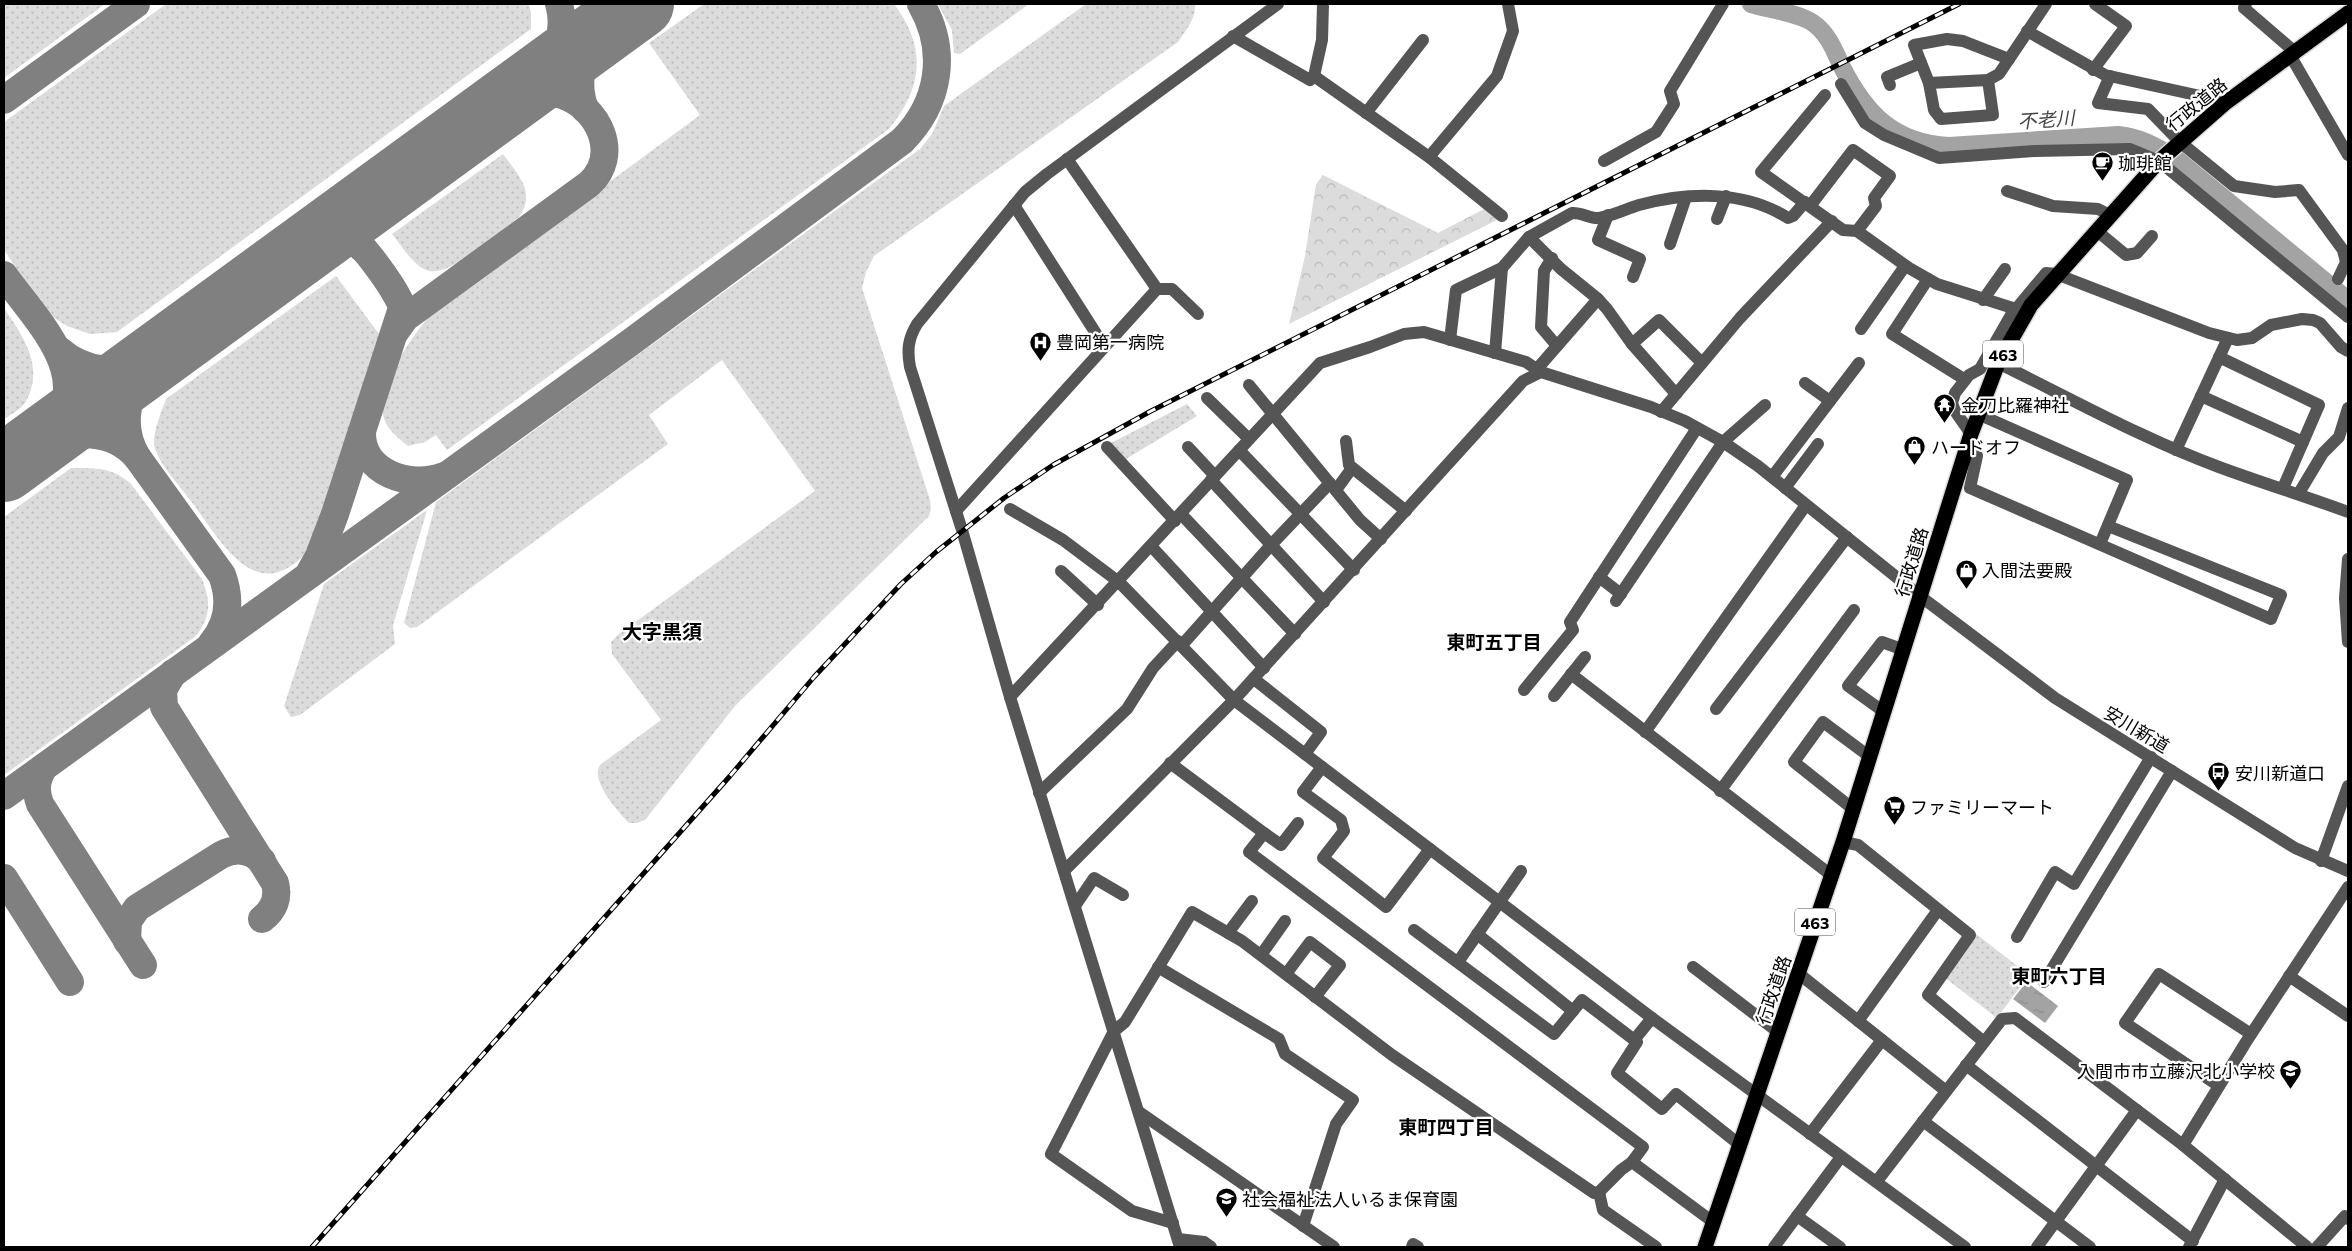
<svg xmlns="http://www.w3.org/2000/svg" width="2352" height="1251" font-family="Commissioner,'Noto Sans JP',sans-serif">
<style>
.grass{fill:url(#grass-dots)}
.forest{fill:url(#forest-crowns)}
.water{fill:url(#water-ripples)}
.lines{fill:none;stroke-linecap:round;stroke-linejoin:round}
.river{stroke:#a3a3a3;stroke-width:18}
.taxiway{stroke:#808080;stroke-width:28}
.runway{stroke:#808080;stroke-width:68}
.highway-casing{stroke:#dbdbdb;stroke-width:18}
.minor{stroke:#555;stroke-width:12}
.highway{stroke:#000;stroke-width:15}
.rail-casing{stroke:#000;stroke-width:5}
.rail{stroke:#fff;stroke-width:3;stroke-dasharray:9;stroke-linecap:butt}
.labels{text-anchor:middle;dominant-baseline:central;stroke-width:4.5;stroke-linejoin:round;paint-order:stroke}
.shield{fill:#fff;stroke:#4c4c4c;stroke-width:1}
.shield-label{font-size:16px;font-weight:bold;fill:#000}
.street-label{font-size:18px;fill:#000;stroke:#fff}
.poi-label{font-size:18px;fill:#000;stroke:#fff;text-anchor:start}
.water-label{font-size:19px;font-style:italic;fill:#444;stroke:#fff}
.neighbourhood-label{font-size:19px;font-weight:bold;fill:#000;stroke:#fff}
.quarter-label{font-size:20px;font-weight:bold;fill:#000;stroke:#fff}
</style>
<defs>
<pattern id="grass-dots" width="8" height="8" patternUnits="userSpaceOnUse" patternTransform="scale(1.25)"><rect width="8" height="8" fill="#dcdcdc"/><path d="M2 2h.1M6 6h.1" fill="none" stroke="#bbb" stroke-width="1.8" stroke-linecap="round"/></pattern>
<pattern id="forest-crowns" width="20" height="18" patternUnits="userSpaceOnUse" patternTransform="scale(1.25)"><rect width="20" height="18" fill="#dcdcdc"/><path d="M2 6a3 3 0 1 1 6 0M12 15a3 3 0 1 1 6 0" fill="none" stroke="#bbb"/></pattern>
<pattern id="water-ripples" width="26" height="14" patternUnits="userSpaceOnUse" patternTransform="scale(1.25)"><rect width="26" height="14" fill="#a3a3a3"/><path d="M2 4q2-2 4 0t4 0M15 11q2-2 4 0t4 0" fill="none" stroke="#8b8b8b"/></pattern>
</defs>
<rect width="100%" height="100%" fill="#fff"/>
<!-- grass -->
<g class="grass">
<polygon points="4,4 105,4 4,78"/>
<polygon points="166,4 529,4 531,13 531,29 117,332 90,334 67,326 48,314 4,250 4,122"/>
<path d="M704,4H894C927,47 923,88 889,129L447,450L436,435L425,442L408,446C397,437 384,427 383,413C379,382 413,335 432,313L700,115L649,43Z"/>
<polygon points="938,4 1029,4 960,54 954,53 952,30"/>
<path d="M1086,4H1195C1196,19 1186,30 1178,42L874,256L866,272L862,288L930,500L931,509L929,516L735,706L645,820L637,823H629C617,811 590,780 600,765L661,720L612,654L611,642L619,634L815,491L722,360L649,415L668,444L417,627L410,628L404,623L436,502L920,149L932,134L944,106Z"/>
<path d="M503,154C517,174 537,192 519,217C501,231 448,280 426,270C412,264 402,246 392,234Z"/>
<path d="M336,276L379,334L312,546C258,612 223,544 191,501C181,487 155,460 154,443C154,428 161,413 166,399Z"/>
<path d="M4,308C23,336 46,368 25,403C21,409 10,415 4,419Z"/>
<polygon points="1187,404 1197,416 1121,462 1105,446"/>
<path d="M71,468C94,468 113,467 131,484L202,579C211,602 211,616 196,636L4,775V517Z"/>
<polygon points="427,510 393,625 395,644 300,715 291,717 284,706 324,584"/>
<polygon points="1976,934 2029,975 1997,1018 1944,977"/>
</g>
<!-- forest -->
<polygon class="forest" points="1323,175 1438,233 1484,209 1497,220 1289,324 1305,256 1316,184"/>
<!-- water -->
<polygon class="water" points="2028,983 2058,1006 2045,1023 2013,999 2024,985 2026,986"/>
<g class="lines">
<!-- river -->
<path class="river" d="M1751,4C1768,9 1799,13 1813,23C1828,33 1835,52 1842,67C1866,114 1894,143 1949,146L2118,135C2140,137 2155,146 2174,157L2348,300"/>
<!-- taxiway -->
<g class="taxiway">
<path d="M548,70C559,49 566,27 559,4"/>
<polyline points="4,100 136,4"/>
<path d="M585,109C575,83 582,60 594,37"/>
<path d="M362,248C353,233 354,218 365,205"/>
<path d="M4,275C41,327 103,382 40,442"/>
<path d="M395,332L405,318L589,184C621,155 599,107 562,95C544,89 526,93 509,99"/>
<path d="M59,350C84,372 120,376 149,362"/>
<path d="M149,362C129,392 117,423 137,457L222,575C231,599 229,623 212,643"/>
<path d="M362,432C361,473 410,489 444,476"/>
<path d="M40,442C74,432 111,427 137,457"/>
<path d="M310,572L319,556L335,514L402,308C400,295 365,247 353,239C343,233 333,233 323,235"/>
<path d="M173,673L163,690L164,707L275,883C279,898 274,910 262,919"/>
<path d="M43,768C36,782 35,790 40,804L143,965"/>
<path d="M4,796L631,342L902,141C940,103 948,51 921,4"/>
<polyline points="4,878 70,982"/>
<path d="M127,941L128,921L137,908L221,855C236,847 250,849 262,861"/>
</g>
<!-- runway -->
<polyline class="runway" points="4,468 640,4"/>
<defs>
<polyline id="highway" points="1705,1247 1843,842 1971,434 1998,363 2031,305 2159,161 2224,104 2348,13"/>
</defs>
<!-- highway casing -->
<use href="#highway" class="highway-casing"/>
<!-- minor -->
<g class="minor">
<polyline points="2246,4 2244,8 2295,52"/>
<polyline points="2027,31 2105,75 2205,97 2224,104"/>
<polyline points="1233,36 1310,80 1314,76 1322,40 1323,4"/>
<polyline points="2290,55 2348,155"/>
<polyline points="2093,70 2126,26 2095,4"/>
<polyline points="1314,76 1429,157 1502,216"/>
<polyline points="2110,76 2098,103 2148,109 2180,142 2234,186 2275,192 2299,190 2343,250 2346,262 2338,279"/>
<polyline points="1988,80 1993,115 1941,119 1934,110 1929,83 1914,45 1947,39 1963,41 2009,59"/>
<polyline points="1929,83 1988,80 1999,74 2046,4"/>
<polyline points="1841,84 1865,123 1884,135 1939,158 2035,151 2130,149 2159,161 2348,317"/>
<polyline points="1890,85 1887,77 1921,63"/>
<polyline points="1825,95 1761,172 1843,230 1857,231 1909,268 1937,284 2016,309"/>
<polyline points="1366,113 1423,40"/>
<polyline points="1429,157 1497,76 1513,31 1508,4"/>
<polyline points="1067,159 1157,289"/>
<polyline points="1604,161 1656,132 1674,104 1670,91 1723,4"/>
<polyline points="2007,191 2053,206 2098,209 2110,215"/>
<polyline points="1014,205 1104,346"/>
<polyline points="1810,206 1853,150 1890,176 1874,198 1876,206 1857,231"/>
<polyline points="1608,215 1598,240 1640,259 1633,277"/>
<polyline points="1717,219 1726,196"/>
<polyline points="2096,230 2126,255 2137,253 2152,236"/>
<polyline points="1670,244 1686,197"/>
<polyline points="1552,258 1544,271 1541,327 1557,346"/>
<polyline points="1928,279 1892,334 1964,379"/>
<polyline points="1598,299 1607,309 1632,344"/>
<polyline points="1983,300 2005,269"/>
<polyline points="1861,329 1905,266"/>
<polyline points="1450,340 1456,290 1502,268 1529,237"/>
<polyline points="1495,353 1502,268"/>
<polyline points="2219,357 2319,405 2283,488"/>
<path d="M1998,363C2070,398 2143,439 2219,467C2262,483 2305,496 2348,512"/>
<path d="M1537,369L1598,299L1561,269L1529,237L1572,213C1581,212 1590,219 1599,218C1612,216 1626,209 1639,205C1688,192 1744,190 1788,218L1793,216L1805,202"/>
<polyline points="1805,383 1830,401"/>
<polyline points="1249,385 1360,520 1381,539"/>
<polyline points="1676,394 1632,344 1659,320 1702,363"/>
<polyline points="2201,396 2303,442"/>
<polyline points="1207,398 1249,439"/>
<polyline points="1661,412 1740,318 1832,221"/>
<polyline points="1978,414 2127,480 2100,544"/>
<polyline points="1971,434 1955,411 1952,403 1955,393 1969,375 1980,369 2011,315 2046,273 2056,274 2209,333 2237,340 2252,338 2271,325 2302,319 2313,320 2320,323 2341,347 2348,351"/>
<polyline points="1346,441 1349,465 1406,511"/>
<polyline points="1107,447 1175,521"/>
<polyline points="1188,447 1215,476"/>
<polyline points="1239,450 1354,570"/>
<polyline points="2176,450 2228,338"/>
<polyline points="1965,451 1977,456 1970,488 2271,619 2281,595 2108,526"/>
<polyline points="1772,477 1859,363"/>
<polyline points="1211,480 1324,602"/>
<polyline points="1785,488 1818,444"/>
<polyline points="1336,490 1352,468"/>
<polyline points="2299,493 2323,453 2339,437 2348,408"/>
<polyline points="1010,509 1063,540 1119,582 1234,700 1652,1018 1965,1247"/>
<polyline points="956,511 1157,289 1172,289 1198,314"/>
<polyline points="1181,514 1295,634"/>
<polyline points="1151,546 1264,668"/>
<polyline points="2348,559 2345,598 2348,642"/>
<polyline points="1061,571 1098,605"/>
<polyline points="1599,577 1621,594"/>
<polyline points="1616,601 1723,442 1765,405"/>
<polyline points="1182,645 1271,545 1330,483"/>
<polyline points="1571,674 1831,875"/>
<polyline points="1254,679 1321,732 1305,754"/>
<polyline points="1524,690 1573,630 1570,622 1697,428"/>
<polyline points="1554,696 1585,657"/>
<polyline points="1010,697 1320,363 1370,347 1404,334 1424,332 1526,362 1541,372"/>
<polyline points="1716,709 1847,537"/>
<polyline points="1884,712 1848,686 1882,642 1904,650"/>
<polyline points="1645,732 1806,505"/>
<polyline points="1170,763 1264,833"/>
<polyline points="1322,767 1303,792 1341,820 1344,831 1323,858 1386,907 1430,849"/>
<polyline points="1720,791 1854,610"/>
<polyline points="1039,793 1127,709 1153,668 1178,641"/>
<polyline points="1853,809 1794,762 1823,722 1870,757"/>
<polyline points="1298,823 1281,845 1264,833 1249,852 1643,1147 1632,1162"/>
<polyline points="1843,842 1858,845 1970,935 1928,995 1984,1042"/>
<polyline points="2321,861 2348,786"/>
<polyline points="1064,871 1234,700 1523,381 1541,372 1651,407 1685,421 1723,442 1758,466 1920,596 2055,698 2295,848 2348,871"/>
<polyline points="1075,906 1094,878 1123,895"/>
<polyline points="1414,930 1554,1034 1582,1000 1637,1042 1617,1073 1662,1109 1676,1094 1740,1145"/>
<polyline points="1228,933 1252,901"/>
<polyline points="1477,934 1573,1011"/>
<polyline points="2017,937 2055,872 2074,884 2151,757"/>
<polyline points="1261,955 1285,921"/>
<polyline points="1458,962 1521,871"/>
<polyline points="1158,967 1279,1039 1285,1054 1353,1100 1336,1124 1303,1226"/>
<polyline points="1693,967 1778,1032"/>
<polyline points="1798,973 1946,1091"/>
<polyline points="1286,974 1310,942 1340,965 1315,997"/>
<polyline points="2289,976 2348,1016"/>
<polyline points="2044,982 2172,771"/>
<polyline points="1858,1021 1938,910"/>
<polyline points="1634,1040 1652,1018"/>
<polyline points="1966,1065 2193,1241"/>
<polyline points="2219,1086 2125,1023 2159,974 2251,1034"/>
<polyline points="1139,1112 1334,1247"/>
<polyline points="1923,1121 2090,1247"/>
<polyline points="1810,1134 1882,1040"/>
<polyline points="2183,1145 2246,1042 2348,887"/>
<polyline points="1877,1181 2002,1019 2015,1018 2183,1145 2307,1247"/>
<polyline points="1599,1192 1603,1210 1656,1247"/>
<polyline points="1797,1216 1840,1247"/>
<polyline points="1173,1223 1132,1211 1051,1154 1114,1031 1125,1022 1192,912 1242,941 1392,1055 1594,1193 1599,1192 1621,1170 1632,1162 1713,1222"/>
<polyline points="1178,1239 1204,1242 1211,1247"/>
<path d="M1180,1247L1010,697L962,530L910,367C907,350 908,339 917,324L1025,192L1047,174L1278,4"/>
<polyline points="1412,1247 1413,1244 1418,1247"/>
<polyline points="1774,1247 1841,1157"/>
<polyline points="2037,1247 2137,1110"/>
<polyline points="2189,1247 2225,1179"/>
<polyline points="2317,1247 2345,1216 2348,1219"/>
</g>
<!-- highway -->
<use href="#highway" class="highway"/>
<defs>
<polyline id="rail" points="312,1247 730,776 814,677 901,584 936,552 1004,498 1053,465 1151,411 1959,4"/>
</defs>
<!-- rail casing -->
<use href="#rail" class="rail-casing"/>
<!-- rail -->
<use href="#rail" class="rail"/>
</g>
<!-- icons -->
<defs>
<symbol id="cafe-pin" viewBox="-11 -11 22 30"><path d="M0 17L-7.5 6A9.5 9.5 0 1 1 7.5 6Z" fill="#000" stroke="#fff"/><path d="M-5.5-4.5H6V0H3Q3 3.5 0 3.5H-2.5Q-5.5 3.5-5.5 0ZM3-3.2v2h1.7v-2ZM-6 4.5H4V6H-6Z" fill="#fff"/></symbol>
<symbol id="hospital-pin" viewBox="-11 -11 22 30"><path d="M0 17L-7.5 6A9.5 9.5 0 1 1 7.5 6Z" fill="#000" stroke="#fff"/><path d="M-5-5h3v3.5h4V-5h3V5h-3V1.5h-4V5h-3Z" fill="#fff"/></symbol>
<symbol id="temple-pin" viewBox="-11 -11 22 30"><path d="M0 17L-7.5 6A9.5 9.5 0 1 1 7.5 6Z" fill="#000" stroke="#fff"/><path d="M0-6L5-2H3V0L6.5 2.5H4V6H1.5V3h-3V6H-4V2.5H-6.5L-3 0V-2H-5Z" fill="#fff"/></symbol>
<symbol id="shop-pin" viewBox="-11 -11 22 30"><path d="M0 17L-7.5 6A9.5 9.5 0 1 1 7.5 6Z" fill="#000" stroke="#fff"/><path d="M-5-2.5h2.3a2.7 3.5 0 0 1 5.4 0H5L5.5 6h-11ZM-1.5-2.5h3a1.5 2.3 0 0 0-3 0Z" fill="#fff"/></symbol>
<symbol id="bus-pin" viewBox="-11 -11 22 30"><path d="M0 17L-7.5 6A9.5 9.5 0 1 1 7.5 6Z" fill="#000" stroke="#fff"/><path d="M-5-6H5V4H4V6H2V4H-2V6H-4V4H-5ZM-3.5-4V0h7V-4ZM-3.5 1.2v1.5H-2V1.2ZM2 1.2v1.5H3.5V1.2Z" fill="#fff"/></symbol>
<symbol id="supermarket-pin" viewBox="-11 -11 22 30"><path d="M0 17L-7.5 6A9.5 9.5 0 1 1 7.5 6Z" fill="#000" stroke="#fff"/><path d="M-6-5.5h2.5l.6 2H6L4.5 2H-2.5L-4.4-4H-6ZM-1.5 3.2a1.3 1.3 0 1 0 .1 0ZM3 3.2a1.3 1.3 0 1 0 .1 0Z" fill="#fff"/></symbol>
<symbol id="school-pin" viewBox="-11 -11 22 30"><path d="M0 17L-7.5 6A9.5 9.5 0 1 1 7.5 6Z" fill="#000" stroke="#fff"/><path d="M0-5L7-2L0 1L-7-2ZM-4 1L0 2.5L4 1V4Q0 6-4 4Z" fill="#fff"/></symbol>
</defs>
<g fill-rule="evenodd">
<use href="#cafe-pin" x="2090" y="150" width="25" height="34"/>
<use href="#hospital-pin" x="1028" y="330" width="25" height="34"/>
<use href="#temple-pin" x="1932" y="392" width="25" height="34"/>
<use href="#shop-pin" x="1902" y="434" width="25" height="34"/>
<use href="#shop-pin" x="1954" y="558" width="25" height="34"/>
<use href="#bus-pin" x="2206" y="760" width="25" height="34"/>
<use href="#supermarket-pin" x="1882" y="794" width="25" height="34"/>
<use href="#school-pin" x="2278" y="1058" width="25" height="34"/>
<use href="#school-pin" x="1214" y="1186" width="25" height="34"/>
</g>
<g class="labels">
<!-- shield labels -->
<g class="shield">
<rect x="1983" y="340.5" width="40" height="27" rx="4"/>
<rect x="1795" y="908.5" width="40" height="27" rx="4"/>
</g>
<g class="shield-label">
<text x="2003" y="354">463</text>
<text x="1815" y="922">463</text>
</g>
<!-- street labels -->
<g class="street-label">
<text transform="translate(2196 104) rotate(-39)">行政道路</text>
<text transform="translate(1911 562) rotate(-73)">行政道路</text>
<text transform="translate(2137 729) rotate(31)">安川新道</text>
<text transform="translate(1773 990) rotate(-71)">行政道路</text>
</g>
<!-- poi labels -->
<g class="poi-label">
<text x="2118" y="163">珈琲館</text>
<text x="1056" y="342">豊岡第一病院</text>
<text x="1961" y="405">金刀比羅神社</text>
<text x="1931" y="447">ハードオフ</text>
<text x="1982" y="570">入間法要殿</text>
<text x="2235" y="773">安川新道口</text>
<text x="1910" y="807">ファミリーマート</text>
<text x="2275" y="1071" text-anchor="end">入間市市立藤沢北小学校</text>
<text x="1242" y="1199">社会福祉法人いるま保育園</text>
</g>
<!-- water labels -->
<g class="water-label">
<text transform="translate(2046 119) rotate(-4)">不老川</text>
</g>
<!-- neighbourhood labels -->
<g class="neighbourhood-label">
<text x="1494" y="641">東町五丁目</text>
<text x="2059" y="975">東町六丁目</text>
<text x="1446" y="1126">東町四丁目</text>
</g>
<!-- quarter labels -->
<g class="quarter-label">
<text x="662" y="631">大字黒須</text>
</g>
</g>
<!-- border -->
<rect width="2352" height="1251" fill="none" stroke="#000000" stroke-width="10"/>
</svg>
